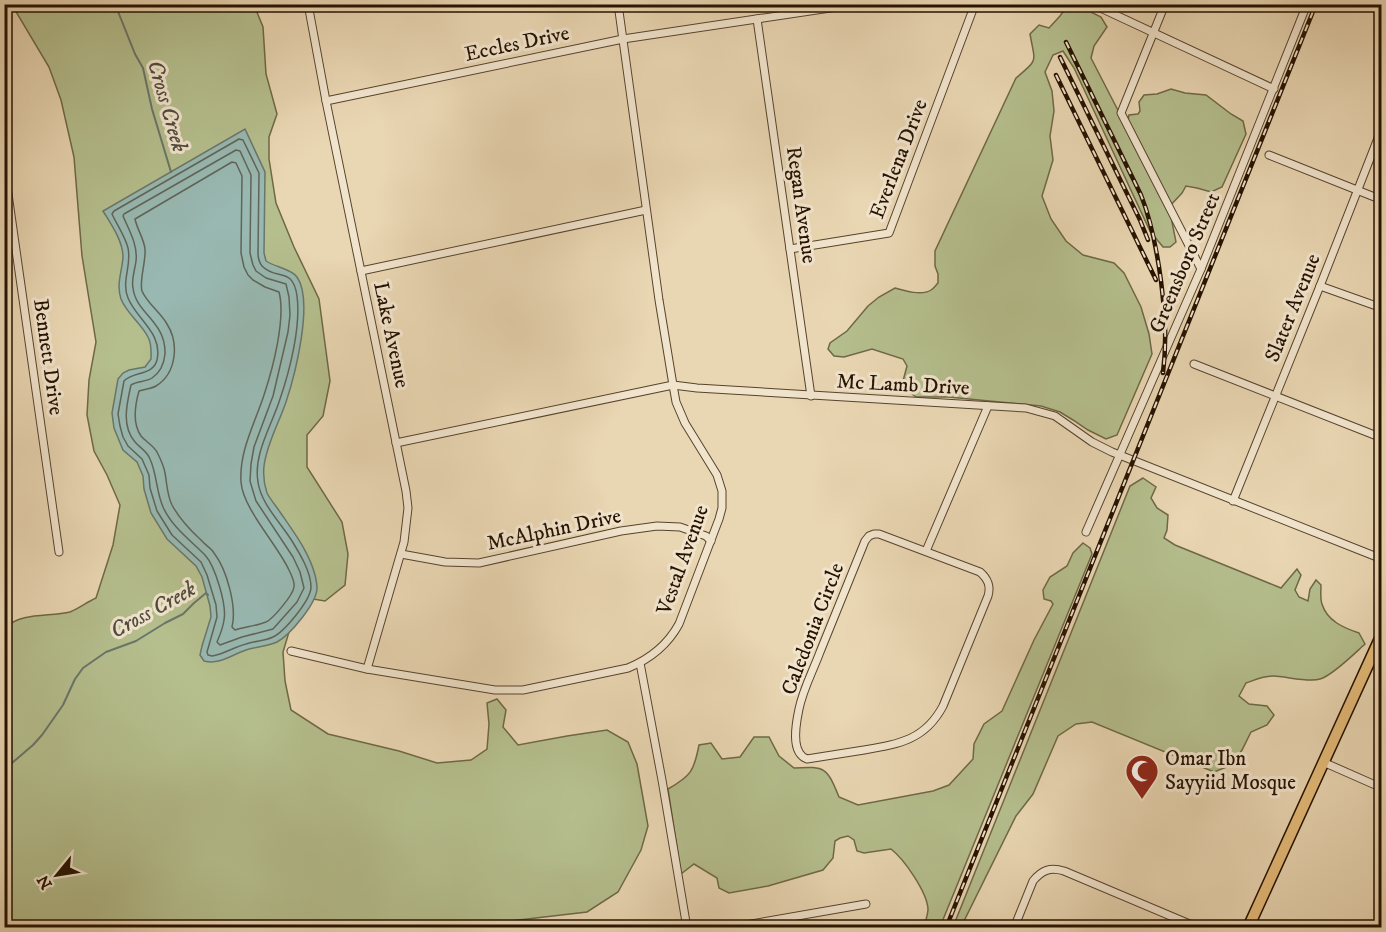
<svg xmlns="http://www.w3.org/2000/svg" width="1386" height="932" font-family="'IM FELL DW Pica',serif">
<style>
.green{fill:#b5be8d;stroke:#6e6846;stroke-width:1.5}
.water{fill:#98b8b1;stroke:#6a766a;stroke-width:1.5}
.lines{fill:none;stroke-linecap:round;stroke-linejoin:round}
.shore{stroke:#5f6558;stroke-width:1.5}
.stream{stroke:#6a766a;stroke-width:2}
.minor-casing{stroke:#57432c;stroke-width:9}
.primary-casing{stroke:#261200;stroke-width:13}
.minor{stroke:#f1e4cd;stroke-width:7}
.primary{stroke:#e4bb79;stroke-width:10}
.rail-casing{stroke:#261200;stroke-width:4.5}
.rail{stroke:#f1e4cd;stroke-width:2;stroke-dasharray:7;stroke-linecap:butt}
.labels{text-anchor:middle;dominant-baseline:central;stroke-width:6;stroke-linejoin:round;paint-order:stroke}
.street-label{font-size:21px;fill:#261200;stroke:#f1e4cd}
.poi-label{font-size:21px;fill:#261200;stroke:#f1e4cd;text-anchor:start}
.water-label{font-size:22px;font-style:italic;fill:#4e4c3e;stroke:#f1e4cd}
</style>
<rect width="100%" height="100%" fill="#e9d6b2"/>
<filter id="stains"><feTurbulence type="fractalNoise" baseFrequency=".00333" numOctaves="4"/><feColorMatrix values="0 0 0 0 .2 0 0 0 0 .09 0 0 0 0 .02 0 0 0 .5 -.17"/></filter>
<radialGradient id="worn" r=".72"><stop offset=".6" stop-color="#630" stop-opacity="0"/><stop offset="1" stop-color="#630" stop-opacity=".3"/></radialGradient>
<!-- green -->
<g class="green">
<path d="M12,5H254L263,27L266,74L277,114L269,137V159L276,203L294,247L319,299L330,381L323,416L307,435V467L342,522L348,554L345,585L325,601L307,598L294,615L283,652L285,681L291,710L328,734L399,751L437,763L471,760L487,749L489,724L487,703L497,699L506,710L503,727L518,745L567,736L607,730L628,742L637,764L648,826L641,850L618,892L587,912L452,928H5V628C21,612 49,617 70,612C78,609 87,602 96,598L113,545L120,505L107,475L94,451L87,415L89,380L96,342L82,256L74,157L61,100L49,67Z"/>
<path d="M1068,5H1077L1101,17L1107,27L1094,46L1091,58L1142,157L1127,125L1129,115L1138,114L1140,111L1139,102L1144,95L1157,94L1171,89L1185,93L1206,95L1231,114L1243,121L1246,134L1222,187L1211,192L1197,188L1186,186L1182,193L1169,207L1176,242L1170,247H1163L1150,231L1074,68L1063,51L1053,55L1045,72L1052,91L1054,111L1050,136L1053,160L1042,196L1051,219L1066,241L1083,255L1114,263L1124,273L1141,307L1149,334L1152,354L1117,435L1106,439L1088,430L1073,420L1060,412L1041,406L948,397H916L908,391L903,381L907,366L903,359L872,349L844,357L834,356L828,349L830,343L847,331L868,306L879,297L895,288C905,291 922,296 931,290C934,288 936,285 938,283V274L935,266V251L1016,78C1039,59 1035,63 1030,34L1039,25L1049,28L1060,16Z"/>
<path d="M1143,478L1156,487L1151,498L1157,508L1168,515L1167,530L1164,538L1175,545L1281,588L1297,569L1301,575L1295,590L1299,597L1308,601L1310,589L1316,580L1321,585C1321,591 1320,599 1322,604C1327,621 1344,628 1359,633L1365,644C1355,653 1332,676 1320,679C1309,683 1285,676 1273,676C1263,676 1255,680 1246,683L1239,696L1249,704L1267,706L1274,715L1267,725L1251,732L1242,750L1232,765L1214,772L1092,722L1076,724L1058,736L1033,794L1016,816L961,927H953L1130,486Z"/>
<path d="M1083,543L1090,548L1092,554L940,927H924C925,922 928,915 928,909C927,892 904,859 891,849L864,853L857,851L854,840L848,836L840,838L835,841L833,858L823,870L768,886L729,893L719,888L717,878L694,864L681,874L668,789C691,776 694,771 699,745L711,743L722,759L740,757L754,737H769L779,756L794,768C826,766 827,768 839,797L858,805L933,791L949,785L973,759L974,744L984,724L1002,711L1034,640L1053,604L1051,601L1044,599L1043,590L1050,577L1067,566L1073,553Z"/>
</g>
<!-- water -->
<path class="water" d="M245,129L265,172L264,253L266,261C275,267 292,269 297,277C314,301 295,375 286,402C279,423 267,443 264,466C263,475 264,484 267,493C270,499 276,506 280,512C293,531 309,552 315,575C316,579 317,584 317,588C317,603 290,635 277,642C268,646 256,647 246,650C231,655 220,665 204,661L200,655L202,646L211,617L210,606L202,577L196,566L167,539L151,513L144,489L143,476L137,462L123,450L114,428L112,413L118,379L123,373L129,370L145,367L151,359C151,352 152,344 148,337C141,323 127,314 121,299C116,284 122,272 123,257C123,241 111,224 103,211Z"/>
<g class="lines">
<!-- shore -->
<g class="shore">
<path d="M239,139L243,140L259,173L258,253C258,257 259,262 262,266C276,281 293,266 297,296C301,326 290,370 280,399C272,425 253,454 258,482C261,504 281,523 292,541C300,554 311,572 311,587C311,600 284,632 273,637C265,641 255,641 246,644C234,647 224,654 212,656L208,655L207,652L217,617L216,605L207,575L201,562L172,535L157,511L150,488L149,475L142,459L128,446L123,437L120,426L118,414L124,381C133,371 153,376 157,360C163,333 137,320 128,298C121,281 132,265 128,248C125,236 117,225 112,214L114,211Z"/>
<path d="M236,150L240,151L251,175L250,253L253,265L256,271L266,278L286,284L289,297L290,315L288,332L273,396L254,447L251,464L250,481L256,501L293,557L300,572L304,588L297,602L273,629L242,637L220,645L217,642C220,635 223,628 224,620C227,605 215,566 205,555C190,540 172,527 163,507C156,491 157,474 150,459C147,451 140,448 135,442C121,426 127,403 131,385C137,381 146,382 152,378C161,372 164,364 165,354C166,321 136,314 133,288C131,279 135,270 136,261C138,245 129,230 123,216L124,214Z"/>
<path d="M232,162L236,163L242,176L241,253L244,267L248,275L253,280L265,287L279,292C286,318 273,368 264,395C255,423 239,451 241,482C243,509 277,544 289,570C291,574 295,582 294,587C293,595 273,619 266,622C256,626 244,627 235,630L232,627C237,607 227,570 214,553C211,548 205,545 201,540C190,530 179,518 172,505C167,495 167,484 165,473C164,466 160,458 157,452C153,445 146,442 141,436C132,423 135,405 139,391C144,389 151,389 156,386C177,373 179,343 167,324C160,312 147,303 142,291C139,281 146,262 145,249C144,239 137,229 135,219Z"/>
</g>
<!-- stream -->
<g class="stream">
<polyline points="115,4 135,54 143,68 152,109 171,172"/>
<polyline points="4,768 12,763 33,745 42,735 63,705 75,679 83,668 106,652 136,641 165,623 183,614 194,603 206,593 208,595"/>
</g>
<defs>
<g id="minor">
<polyline points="308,4 326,101 406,491 408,508 404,542 367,669"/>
<polyline points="1092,4 1274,89"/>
<polyline points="1165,4 1121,113 1201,269"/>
<polyline points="757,19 811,396"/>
<polyline points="326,101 623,39 857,4"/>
<polyline points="1269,155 1382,200"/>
<polyline points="4,166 59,552"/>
<polyline points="790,249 889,233 975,4"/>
<polyline points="361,271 646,210"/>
<polyline points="1320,286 1382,308"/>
<polyline points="1194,364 1382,438"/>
<polyline points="396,443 673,385 697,388 1026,408 1055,416 1092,442 1112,452 1382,559"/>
<polyline points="1233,501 1320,286 1382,128"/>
<polyline points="1086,532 1201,269 1307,4"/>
<path d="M874,534H879L980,572C988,579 991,586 988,596L943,706C925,740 899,744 864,750C845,753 826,756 807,759C790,753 796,723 799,709C803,689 813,671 820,652C835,615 850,578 865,541L869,536Z"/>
<polyline points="926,551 988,406"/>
<polyline points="401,554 445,562 479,563 621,531 657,526 680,527 706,536 711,541"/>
<path d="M291,651L367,669L495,690H523L628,668C650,659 667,646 679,624L719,519L722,508V491L717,475L685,423L676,402L673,385L659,300L618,4"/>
<polyline points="640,663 662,780 687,928"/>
<polyline points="1323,762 1382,788"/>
<polyline points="728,928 866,904"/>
<path d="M1014,928L1033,881C1042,870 1050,867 1064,871L1199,928"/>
</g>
<polyline id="primary" points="1248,928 1382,634"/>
</defs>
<!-- minor casing -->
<use href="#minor" class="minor-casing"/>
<!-- primary casing -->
<use href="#primary" class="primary-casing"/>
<!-- minor -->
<use href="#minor" class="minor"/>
<!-- primary -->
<use href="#primary" class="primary"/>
<defs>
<g id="rail">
<path d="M1066,42L1141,195C1152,223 1157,251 1161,281C1165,314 1167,340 1163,373"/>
<polyline points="1060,57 1140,220 1148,240"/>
<polyline points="1056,75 1156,280"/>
<polyline points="946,928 1316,4"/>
</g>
</defs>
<!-- rail casing -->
<use href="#rail" class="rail-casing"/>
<!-- rail -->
<use href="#rail" class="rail"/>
</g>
<!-- icons -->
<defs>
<symbol id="mosque-pin" viewBox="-11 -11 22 30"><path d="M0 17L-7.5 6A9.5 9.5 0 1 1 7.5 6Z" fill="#8f2418" stroke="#f1e4cd"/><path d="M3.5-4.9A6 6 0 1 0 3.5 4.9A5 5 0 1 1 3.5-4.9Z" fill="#fff"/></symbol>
</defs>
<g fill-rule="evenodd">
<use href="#mosque-pin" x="1123" y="752" width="38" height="52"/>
</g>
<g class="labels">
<!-- street labels -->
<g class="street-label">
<text transform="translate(517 44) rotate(-12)">Eccles Drive</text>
<text transform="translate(899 159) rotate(-69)">Everlena Drive</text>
<text transform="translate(801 205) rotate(82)">Regan Avenue</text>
<text transform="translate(1185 263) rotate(-67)">Greensboro Street</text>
<text transform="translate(1293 308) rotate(-68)">Slater Avenue</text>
<text transform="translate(391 335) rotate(78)">Lake Avenue</text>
<text transform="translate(48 357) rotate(82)">Bennett Drive</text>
<text transform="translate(903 385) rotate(3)">Mc Lamb Drive</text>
<text transform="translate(554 530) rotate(-12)">McAlphin Drive</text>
<text transform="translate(683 560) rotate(-70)">Vestal Avenue</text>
<text transform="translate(813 629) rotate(-69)">Caledonia Circle</text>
</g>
<!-- poi labels -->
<g class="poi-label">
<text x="1165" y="759">Omar Ibn<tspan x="1165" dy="24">Sayyiid Mosque</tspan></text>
</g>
<!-- water labels -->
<g class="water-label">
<text transform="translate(167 106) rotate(74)">Cross Creek</text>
<text transform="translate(153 610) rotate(-29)">Cross Creek</text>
</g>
</g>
<!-- margin -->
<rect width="1386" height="932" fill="none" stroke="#e9d6b2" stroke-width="24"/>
<rect x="6" y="6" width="1374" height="920" fill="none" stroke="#261200" stroke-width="3"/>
<rect x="12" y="12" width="1362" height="908" fill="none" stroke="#261200" stroke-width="1.5"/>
<!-- north arrow -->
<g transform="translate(57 875) rotate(240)" stroke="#f1e4cd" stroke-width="4.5" paint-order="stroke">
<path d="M0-4.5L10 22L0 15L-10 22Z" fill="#261200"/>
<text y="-9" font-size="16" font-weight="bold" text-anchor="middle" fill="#261200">N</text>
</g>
<rect width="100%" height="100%" filter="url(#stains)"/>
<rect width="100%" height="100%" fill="url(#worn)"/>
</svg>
